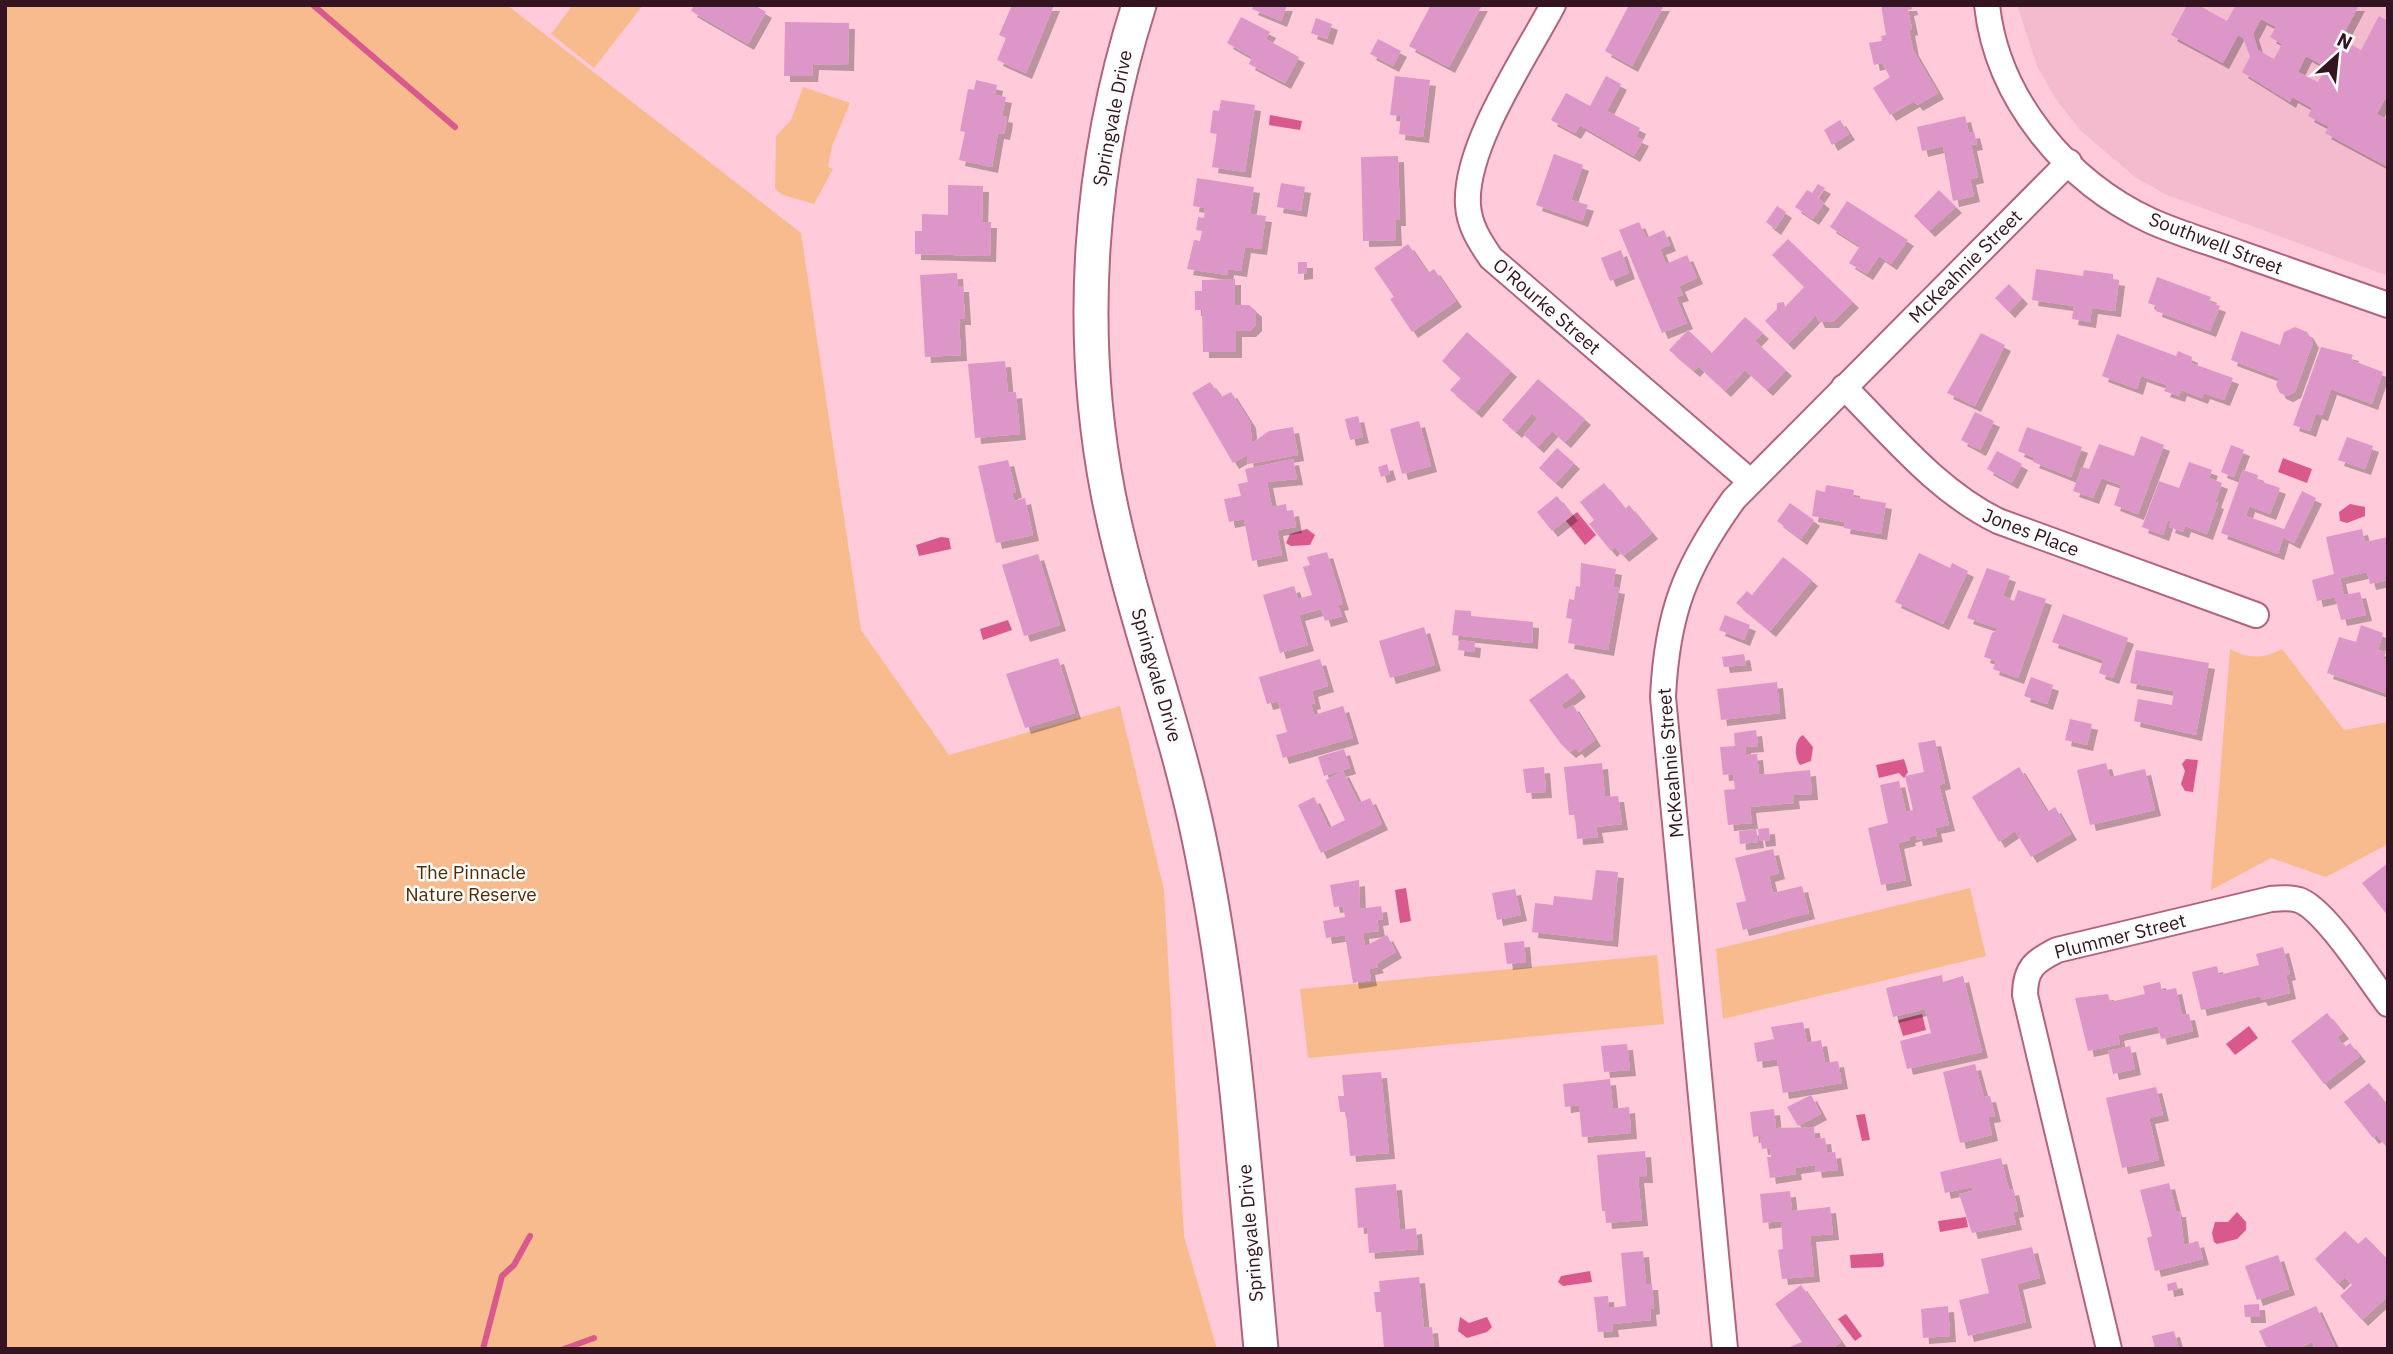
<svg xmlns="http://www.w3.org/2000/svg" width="2393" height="1354" font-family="'IBM Plex Sans',sans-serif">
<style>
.built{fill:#f3bbcd}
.green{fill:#f7bb8d}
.water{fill:#d9598c}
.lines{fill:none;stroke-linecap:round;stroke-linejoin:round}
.stream{stroke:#d9598c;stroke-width:6}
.building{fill:#dc96c8;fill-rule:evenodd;filter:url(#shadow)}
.street-casing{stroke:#b1647f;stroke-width:28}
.secondary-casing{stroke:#b1647f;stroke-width:37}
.street{stroke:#fff;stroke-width:24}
.secondary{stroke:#fff;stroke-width:33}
.labels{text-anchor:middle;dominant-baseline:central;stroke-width:5;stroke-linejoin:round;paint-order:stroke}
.street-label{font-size:19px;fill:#331420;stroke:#fcfcfc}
.park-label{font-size:19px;fill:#542b02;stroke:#fcfcfc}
</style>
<defs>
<filter id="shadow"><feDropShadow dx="6" dy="6" stdDeviation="0" flood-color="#0004"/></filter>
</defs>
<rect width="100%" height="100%" fill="#ffcada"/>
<!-- built -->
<polygon class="built" points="2017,5 2388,5 2388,276 2167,195 2135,177 2080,130 2055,98 2037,66"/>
<!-- green -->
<g class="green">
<polygon points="5,5 507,5 801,233 861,630 949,755 1120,706 1164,890 1184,1236 1217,1349 5,1349"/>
<polygon points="573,5 643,5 594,68 551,34"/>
<polygon points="803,87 850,103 832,146 828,167 833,169 814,204 783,195 775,189 776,136 791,120"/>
<path d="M2230,649C2249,659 2263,659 2282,649L2344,730L2388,722V844L2326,877L2271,858L2211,890Z"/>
<polygon points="1970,888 1986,956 1723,1019 1716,949"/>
<polygon points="1657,955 1664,1024 1308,1058 1300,989"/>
</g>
<!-- water -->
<g class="water">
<polygon points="1270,115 1302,121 1300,130 1269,125"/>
<polygon points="2283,458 2312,469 2307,483 2278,472"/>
<polygon points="2350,504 2365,507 2365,516 2347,523 2340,521 2339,512"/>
<polygon points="1577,512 1596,535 1585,545 1566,521"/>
<polygon points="1307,529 1315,535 1310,545 1291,546 1286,543 1290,534"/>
<polygon points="941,537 949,538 951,549 919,556 916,545"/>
<polygon points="1008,620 1012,630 983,640 980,629"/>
<path d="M1803,735L1813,747L1811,761L1800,765C1794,758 1794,739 1803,735Z"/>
<polygon points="1904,759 1908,772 1904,778 1899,773 1879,778 1876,765"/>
<polygon points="2186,759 2198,760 2193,792 2185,791 2181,784 2185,771 2182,764"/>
<polygon points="1406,888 1411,921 1400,923 1395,890"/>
<polygon points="1922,1014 1926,1030 1903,1036 1898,1020"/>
<polygon points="2249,1026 2258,1038 2235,1055 2226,1044"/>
<polygon points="1865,1114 1870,1140 1862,1141 1856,1115"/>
<polygon points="2237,1212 2246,1222 2246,1230 2237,1239 2217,1244 2214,1242 2212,1233 2215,1222 2228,1222"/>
<polygon points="1966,1217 1968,1227 1940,1232 1938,1221"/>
<polygon points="1883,1253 1884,1265 1882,1267 1851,1268 1850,1255"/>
<polygon points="1590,1271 1592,1282 1563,1286 1558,1282 1561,1276"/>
<polygon points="1846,1314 1862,1336 1855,1341 1838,1319"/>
<polygon points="1460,1317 1469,1323 1487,1317 1492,1327 1487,1332 1467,1338 1458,1331"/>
</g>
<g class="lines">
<!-- stream -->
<g class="stream">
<polyline points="313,5 455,127"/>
<polyline points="483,1349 502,1276 514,1265 530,1236"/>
<polyline points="564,1349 594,1338"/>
</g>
</g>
<!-- building -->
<g class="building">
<polygon points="694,5 754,5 766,12 748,44 691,11"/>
<polygon points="1012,5 1054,5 1026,73 997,60 1006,38 999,35"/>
<polygon points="1254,5 1287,5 1281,21 1252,9"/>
<polygon points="1431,5 1482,5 1449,67 1409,46"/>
<polygon points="1629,5 1664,5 1632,66 1605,51"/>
<polygon points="1881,5 1911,5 1912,9 1908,10 1912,29 1909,30 1913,50 1938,93 1917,105 1914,101 1890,115 1873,88 1890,77 1882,63 1874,65 1869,43 1882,41 1881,36 1886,35"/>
<path d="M2187,5H2198L2227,21L2236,5H2359L2341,39L2361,50L2379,16L2388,21V100L2385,99L2377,114L2388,120V167L2325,133L2329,127L2308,116L2312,108L2292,97L2290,102L2242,72L2250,57L2243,38L2238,35L2223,63L2171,35ZM2261,19L2276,27L2270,37L2282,44L2274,59L2258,50L2253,34ZM2306,56L2326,67L2318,82L2298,72Z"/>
<polygon points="1241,17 1270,32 1266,39 1299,57 1285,83 1249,64 1252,57 1227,43"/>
<polygon points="1316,18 1332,24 1327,39 1311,33"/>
<polygon points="785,22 849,23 848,65 813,64 812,76 784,76"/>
<polygon points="1378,39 1401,51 1393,66 1370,54"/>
<polygon points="1395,76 1430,80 1423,137 1399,134 1401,116 1390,115"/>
<polygon points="1606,76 1621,84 1607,111 1640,128 1636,137 1643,140 1634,156 1580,125 1575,133 1551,120 1566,93 1590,106"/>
<polygon points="976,80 997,85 995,95 1006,97 1002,116 1007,117 1006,125 1004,134 998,133 992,167 959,160 965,132 960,131 968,89 974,90"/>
<polygon points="1221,100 1255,105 1245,172 1212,167 1217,134 1210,133 1213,110 1219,111"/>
<polygon points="1965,116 1969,133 1974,132 1977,144 1971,145 1978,177 1970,179 1974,196 1953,201 1943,146 1922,151 1917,127"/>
<polygon points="1840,120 1849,134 1832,145 1824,130"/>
<polygon points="1554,154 1583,165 1571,200 1588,205 1582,221 1536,205"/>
<polygon points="1398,156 1400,220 1395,220 1396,240 1363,241 1361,157"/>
<polygon points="1197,178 1254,187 1250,214 1266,216 1261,249 1245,247 1241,271 1228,269 1227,275 1187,269 1194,240 1200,241 1202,231 1196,230 1198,217 1204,218 1205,208 1193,206"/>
<polygon points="1281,183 1305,187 1301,211 1277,207"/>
<polygon points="1818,184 1825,188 1818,198 1824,203 1813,219 1795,207 1807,190 1812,193"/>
<polygon points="948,185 983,186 982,222 991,222 990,256 915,254 915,231 922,231 922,214 948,215"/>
<polygon points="1939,190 1956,207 1929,231 1914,216"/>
<polygon points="1847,201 1908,240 1891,264 1879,256 1867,274 1849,263 1860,246 1830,227"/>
<polygon points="1777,206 1786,212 1775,229 1766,222"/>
<polygon points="1639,222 1646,238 1664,230 1670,245 1660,249 1666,264 1687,255 1697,278 1679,286 1683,295 1676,297 1687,323 1662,333 1619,230"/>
<polygon points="1788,239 1853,302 1833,322 1819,322 1816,315 1788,344 1765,321 1777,309 1777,303 1784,302 1785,307 1804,287 1772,255"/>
<polygon points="1408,244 1428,273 1434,269 1456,301 1412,332 1390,299 1394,297 1374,268"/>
<polygon points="1621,250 1629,273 1610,281 1601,258"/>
<polygon points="1298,262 1307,262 1307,273 1298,274"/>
<polygon points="2036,269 2083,276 2084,270 2113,274 2113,279 2119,280 2115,311 2092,308 2090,322 2072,319 2074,306 2032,300"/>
<polygon points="957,273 958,286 963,286 965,319 959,319 961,355 925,357 920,275"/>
<polygon points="2157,277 2211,297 2209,302 2220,306 2210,331 2156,311 2157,306 2148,303"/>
<polygon points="1235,279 1235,305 1249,305 1256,311 1256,325 1250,331 1236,331 1236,352 1203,352 1202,310 1195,310 1195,291 1202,291 1202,280"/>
<polygon points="2009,284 2022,298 2009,312 1995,298"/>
<polygon points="1745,317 1763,333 1755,341 1786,370 1767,390 1745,370 1725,391 1699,367"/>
<polygon points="2295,327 2307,332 2313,342 2295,392 2287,396 2280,393 2276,385 2279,378 2231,360 2241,331 2280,345 2284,332"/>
<polygon points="1688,330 1711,352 1694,371 1669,350"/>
<polygon points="1467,332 1511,371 1476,412 1450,390 1461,378 1442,361"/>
<polygon points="1981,333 2005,345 1975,406 1947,393"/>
<polygon points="2117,334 2176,356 2178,351 2192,357 2191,363 2233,378 2224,400 2204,393 2202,398 2181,390 2179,396 2164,391 2167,385 2141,376 2137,389 2102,376"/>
<polygon points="2321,347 2353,355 2351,360 2383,372 2372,404 2331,389 2322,415 2316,413 2310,431 2293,425"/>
<polygon points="1005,361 1008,393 1016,392 1020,434 975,438 968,364"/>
<polygon points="1538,379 1585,419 1565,442 1552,431 1538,447 1524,435 1538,418 1532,413 1516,432 1502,420"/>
<polygon points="1210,382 1221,397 1231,392 1250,422 1252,443 1269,431 1293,427 1298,455 1248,464 1247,455 1233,463 1192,393"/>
<polygon points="1975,412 1994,421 1980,450 1961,440"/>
<polygon points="1358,416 1363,437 1350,440 1345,419"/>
<polygon points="1419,421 1431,466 1402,474 1390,429"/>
<polygon points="2027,427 2082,447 2071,477 2033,462 2035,458 2018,451"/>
<polygon points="2141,436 2164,445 2138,514 2114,505 2121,485 2101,478 2093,498 2073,491 2082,467 2089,469 2099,444 2134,456"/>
<polygon points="2347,437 2373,446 2365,469 2338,460"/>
<polygon points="2231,445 2244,450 2234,477 2221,472"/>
<polygon points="1557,448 1574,463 1556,483 1539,468"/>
<polygon points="1997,451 2022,464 2012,483 1987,469"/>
<polygon points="1293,459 1297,479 1267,482 1272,507 1286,504 1287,511 1293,510 1296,527 1277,530 1282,555 1252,561 1244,519 1229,522 1224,499 1241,496 1238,484 1248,482 1245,469"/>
<polygon points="1008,460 1016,492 1012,493 1014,501 1025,498 1033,535 996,543 978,466"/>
<polygon points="2189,462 2212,470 2209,478 2222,483 2215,502 2218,503 2207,534 2185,526 2183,532 2169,527 2171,521 2168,520 2163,535 2142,527 2159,481 2179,488"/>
<polygon points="1387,464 1390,474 1381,477 1378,467"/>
<polygon points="2243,470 2258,475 2257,480 2280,488 2270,514 2249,506 2246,516 2284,529 2302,491 2316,498 2294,543 2283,537 2278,554 2221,533"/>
<polygon points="1604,483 1625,509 1629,505 1652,533 1623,556 1615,547 1611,551 1589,524 1594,520 1580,502"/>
<polygon points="1826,485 1854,490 1853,497 1886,503 1881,534 1844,528 1845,522 1812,516 1816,490 1825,492"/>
<polygon points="1557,496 1572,515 1552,531 1537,512"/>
<polygon points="1790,503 1814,520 1801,539 1777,521"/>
<polygon points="2362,529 2365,542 2388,537 2388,580 2370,584 2367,572 2340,578 2344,595 2360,592 2366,615 2341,620 2335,597 2317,601 2312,580 2334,574 2326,537"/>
<polygon points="1327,552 1343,604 1338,605 1342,616 1325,621 1321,609 1299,615 1308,645 1280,653 1263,595 1294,586 1298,599 1312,595 1303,567 1310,565 1307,557"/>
<polygon points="1919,553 1950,568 1952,563 1968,571 1943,624 1895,602"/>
<polygon points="1038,554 1060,625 1024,636 1002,565"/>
<polygon points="1783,557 1812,580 1770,631 1736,603 1747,591 1752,595"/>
<polygon points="1581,563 1616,569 1613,587 1619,588 1608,650 1568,643 1572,619 1566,618 1569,599 1574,600 1576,586 1580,587"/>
<polygon points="1987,568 2010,576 2003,596 2014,601 2018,590 2046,599 2018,678 1993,669 1996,661 1984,657 1992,633 1999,629 1967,618"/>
<polygon points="1455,610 1471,611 1471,616 1533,622 1532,643 1452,635"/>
<polygon points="2063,614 2128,638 2113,678 2099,673 2103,660 2052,642"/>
<polygon points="1725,615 1750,625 1744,640 1719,630"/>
<polygon points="2361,625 2383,633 2378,650 2386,652 2383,659 2388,661 2388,694 2327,673 2339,637 2356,642"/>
<polygon points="1424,627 1435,665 1390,678 1379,641"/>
<polygon points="1459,640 1475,642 1474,652 1458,650"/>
<polygon points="2136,650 2209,663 2196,735 2134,721 2138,699 2172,705 2174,691 2130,683"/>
<polygon points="1744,654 1746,665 1724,667 1722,657"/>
<polygon points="1058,658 1075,713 1025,728 1006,674"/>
<polygon points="1320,659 1328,686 1312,691 1315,703 1311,704 1314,715 1343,706 1353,738 1283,758 1276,735 1287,732 1278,701 1267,704 1259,677"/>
<polygon points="1567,673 1580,691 1561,705 1565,710 1573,705 1595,740 1579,752 1576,748 1570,752 1561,744 1529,700"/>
<polygon points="2031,677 2053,685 2047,704 2024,696"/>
<polygon points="1777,682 1780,713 1721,720 1717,689"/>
<polygon points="2070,719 2092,724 2087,745 2065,740"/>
<polygon points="1756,730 1758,746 1745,747 1746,755 1757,754 1759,775 1810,770 1812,794 1793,795 1794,803 1750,807 1752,823 1728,825 1724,790 1735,789 1733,774 1723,775 1720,747 1735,746 1734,733"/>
<polygon points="1935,740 1945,783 1939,785 1949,825 1935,828 1937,836 1917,840 1916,835 1909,837 1910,840 1898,843 1906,880 1881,885 1868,828 1888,823 1880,785 1899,781 1906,812 1913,810 1905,776 1924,772 1918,743"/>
<polygon points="1344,749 1350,768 1324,776 1318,757"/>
<polygon points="1602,763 1605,797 1618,796 1622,824 1596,827 1598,837 1577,839 1575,815 1569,815 1564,767"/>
<polygon points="2106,763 2110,777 2145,769 2155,810 2090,825 2077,770"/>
<polygon points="1544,767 1546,792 1526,793 1523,769"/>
<polygon points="2019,767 2047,812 2055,807 2071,834 2031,857 2015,831 1999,842 1972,797"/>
<polygon points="1343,771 1359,803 1370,798 1382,824 1321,853 1298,805 1314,797 1329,828 1345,820 1326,780"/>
<polygon points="1769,828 1770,840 1760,841 1758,829"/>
<polygon points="1756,829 1758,842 1740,844 1739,831"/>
<polygon points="1773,849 1779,873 1769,876 1773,893 1802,886 1809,913 1743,930 1736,903 1746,901 1735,858"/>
<polygon points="2388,863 2388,916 2362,883"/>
<polygon points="1596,870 1618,872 1612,941 1532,932 1535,903 1553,905 1554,896 1592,900"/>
<polygon points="1359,880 1360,909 1381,906 1383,919 1377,920 1379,931 1363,933 1365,946 1387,935 1396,952 1376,964 1378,967 1369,969 1371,980 1353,983 1345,935 1326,938 1323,921 1345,917 1343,906 1334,907 1330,885"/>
<polygon points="1515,889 1521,915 1497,920 1492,893"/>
<polygon points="1524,941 1526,962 1507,964 1504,943"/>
<polygon points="2283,947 2290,974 2286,975 2290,993 2262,1000 2260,996 2201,1010 2192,972 2217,966 2219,975 2259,965 2256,954"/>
<polygon points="1942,975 1943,982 1963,976 1982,1052 1907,1069 1900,1041 1931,1033 1925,1009 1893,1017 1886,988"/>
<polygon points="2160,982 2162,991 2176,988 2182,1015 2189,1014 2193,1031 2161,1039 2158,1026 2118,1035 2120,1044 2088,1051 2075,998 2108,994 2110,1002 2145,994 2143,986"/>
<polygon points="2327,1013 2343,1033 2337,1037 2345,1047 2350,1043 2360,1056 2324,1084 2291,1041"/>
<polygon points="1803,1022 1807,1043 1821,1040 1825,1063 1838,1061 1842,1083 1783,1093 1777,1059 1757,1062 1754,1043 1774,1039 1771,1027"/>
<polygon points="1627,1044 1630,1070 1604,1072 1601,1046"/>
<polygon points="2130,1046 2135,1069 2113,1074 2108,1051"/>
<polygon points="1975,1064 1984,1097 1990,1096 1995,1116 1988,1117 1992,1135 1960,1143 1943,1072"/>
<polygon points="1381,1072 1389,1153 1350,1156 1346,1112 1340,1112 1338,1096 1344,1096 1342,1075"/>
<polygon points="1610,1079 1613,1109 1629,1107 1631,1133 1582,1137 1579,1105 1565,1107 1563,1084"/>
<polygon points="2369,1083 2388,1107 2388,1149 2377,1135 2373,1138 2344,1102"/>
<polygon points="2156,1087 2163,1115 2149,1118 2159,1160 2122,1168 2106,1098"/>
<polygon points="1811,1095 1821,1114 1798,1126 1787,1107"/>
<polygon points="1774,1109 1776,1128 1814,1127 1815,1139 1825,1138 1827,1153 1835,1152 1838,1170 1816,1172 1815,1165 1795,1168 1796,1174 1770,1178 1767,1157 1771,1157 1770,1148 1762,1149 1760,1136 1753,1137 1750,1112"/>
<polygon points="1645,1151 1647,1177 1638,1177 1642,1220 1606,1223 1605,1211 1602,1211 1597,1155"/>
<polygon points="2001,1158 2009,1190 2013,1189 2018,1211 2013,1212 2016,1224 1972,1233 1959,1194 1972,1191 1972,1187 1945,1193 1940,1172"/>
<polygon points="2169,1183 2176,1211 2180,1211 2184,1245 2198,1241 2203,1259 2155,1271 2147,1238 2152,1236 2140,1190"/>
<polygon points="1396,1184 1400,1230 1416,1228 1418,1249 1369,1253 1367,1227 1358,1228 1355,1188"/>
<polygon points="1790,1191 1792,1211 1830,1207 1833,1234 1810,1236 1814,1276 1782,1279 1778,1250 1783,1249 1781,1221 1763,1223 1760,1194"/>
<polygon points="2345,1231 2358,1244 2366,1237 2388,1260 2388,1296 2362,1320 2340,1296 2352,1285 2345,1277 2338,1284 2315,1259"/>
<polygon points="2032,1247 2040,1278 2017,1284 2026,1322 1968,1336 1959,1300 1989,1293 1981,1259"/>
<polygon points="1643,1251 1646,1284 1652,1284 1654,1308 1650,1309 1651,1320 1612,1324 1613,1331 1598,1332 1594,1297 1608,1296 1609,1308 1626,1306 1621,1253"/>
<polygon points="2278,1255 2289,1289 2257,1300 2245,1266"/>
<polygon points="1419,1277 1424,1328 1432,1327 1434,1347 1384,1349 1381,1312 1376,1312 1374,1292 1380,1292 1379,1281"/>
<polygon points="2176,1282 2178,1289 2168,1291 2167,1284"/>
<polygon points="1801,1285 1841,1342 1832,1349 1785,1349 1802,1342 1775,1304"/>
<polygon points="2259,1304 2260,1317 2245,1317 2244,1305"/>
<polygon points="1948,1306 1950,1336 1923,1338 1921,1309"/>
<polygon points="2316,1306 2336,1349 2315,1349 2312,1342 2297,1349 2267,1349 2259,1331"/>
<polygon points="2174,1331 2179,1349 2155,1349 2152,1336"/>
</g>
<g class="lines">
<defs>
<g id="street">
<path d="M1553,5C1525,58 1464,147 1468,205C1469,225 1480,242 1491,258L1750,481"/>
<path d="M1987,5C1997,99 2067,182 2151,221C2180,234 2212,243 2242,254C2290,271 2339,288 2388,305"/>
<path d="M1844,387C1892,435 1937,491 1998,521L2256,615"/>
<path d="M1725,1349L1663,697C1667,613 1685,567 1734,499L2069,162"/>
<path d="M2109,1349L2025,995C2025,968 2035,961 2057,950L2271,899C2280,898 2290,897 2299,900C2325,909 2369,979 2388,1004"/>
</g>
<path id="secondary" d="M1139,5C1089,162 1077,331 1108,493C1131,610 1175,722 1199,838C1234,1006 1245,1178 1261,1349"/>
</defs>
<!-- street casing -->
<use href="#street" class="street-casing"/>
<!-- secondary casing -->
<use href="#secondary" class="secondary-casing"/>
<!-- street -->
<use href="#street" class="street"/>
<!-- secondary -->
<use href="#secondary" class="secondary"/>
</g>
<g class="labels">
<!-- street labels -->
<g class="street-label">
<text transform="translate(1112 118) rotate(-79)">Springvale Drive</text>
<text transform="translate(2216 243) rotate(21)">Southwell Street</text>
<text transform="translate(1965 266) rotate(-45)">McKeahnie Street</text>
<text transform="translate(1547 306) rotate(41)">O'Rourke Street</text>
<text transform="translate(2031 532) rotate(21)">Jones Place</text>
<text transform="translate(1157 675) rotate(74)">Springvale Drive</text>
<text transform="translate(1670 763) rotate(-95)">McKeahnie Street</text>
<text transform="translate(2120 936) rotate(-14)">Plummer Street</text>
<text transform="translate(1250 1233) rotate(-95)">Springvale Drive</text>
</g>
<!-- park labels -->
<g class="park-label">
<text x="471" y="872">The Pinnacle<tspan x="471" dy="22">Nature Reserve</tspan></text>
</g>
</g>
<!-- border -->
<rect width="2393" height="1354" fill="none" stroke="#331420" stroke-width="14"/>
<!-- north arrow -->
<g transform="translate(2337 56) rotate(27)" stroke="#fcfcfc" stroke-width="5" paint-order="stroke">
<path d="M0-5L12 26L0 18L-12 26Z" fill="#331420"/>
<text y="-10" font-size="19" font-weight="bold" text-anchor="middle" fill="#331420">N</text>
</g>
</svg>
